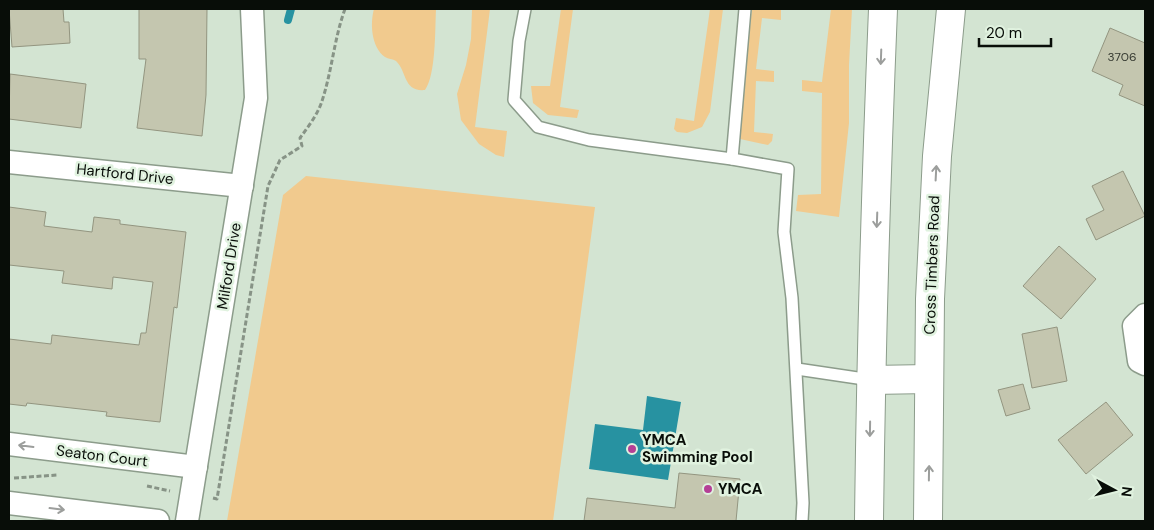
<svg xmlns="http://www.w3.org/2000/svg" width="1154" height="530" font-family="'DM Sans',sans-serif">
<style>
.green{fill:#f1ca8e}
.water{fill:#2792a1}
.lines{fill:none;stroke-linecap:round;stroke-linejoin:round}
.stream{stroke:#2792a1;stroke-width:8}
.building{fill:#c4c6af;stroke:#939580}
.service-casing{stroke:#8c9c8b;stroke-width:14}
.minor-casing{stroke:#8c9c8b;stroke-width:25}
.primary-casing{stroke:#8c9c8b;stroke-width:30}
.path{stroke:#879386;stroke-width:3;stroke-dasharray:5 2.5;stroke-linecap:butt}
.service{stroke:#fff;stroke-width:11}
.minor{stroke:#fff;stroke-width:22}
.primary{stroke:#fff;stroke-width:28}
.oneway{stroke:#9c9e9c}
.poi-dot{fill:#b53f96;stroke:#e0f2df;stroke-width:2}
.labels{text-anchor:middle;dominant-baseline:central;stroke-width:5;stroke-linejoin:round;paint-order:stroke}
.number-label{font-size:12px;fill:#373b32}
.street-label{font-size:15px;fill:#080d08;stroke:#e0f2df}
.poi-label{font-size:15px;font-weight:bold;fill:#080d08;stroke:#e0f2df;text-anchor:start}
</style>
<rect width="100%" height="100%" fill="#d3e4d2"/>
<!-- green -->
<g class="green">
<path d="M374,9H436C435,29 436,75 425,90C403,92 407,71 396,61C393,59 388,59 385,57C371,47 370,23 374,9Z"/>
<polygon points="472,9 490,9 475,127 507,131 504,157 496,155 479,144 461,120 457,94 466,65 471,39"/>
<polygon points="561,9 573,9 560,107 579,110 577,118 548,115 533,103 531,86 550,86"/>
<polygon points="710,9 723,9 710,112 702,127 687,133 677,132 674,129 676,118 694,121"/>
<polygon points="752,9 781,9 781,20 762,18 756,69 774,71 774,82 756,81 754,132 773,134 772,141 768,145 740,139 738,134"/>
<polygon points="831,9 852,9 849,65 849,123 839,217 796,211 798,195 821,194 822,93 802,91 802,80 822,82"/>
<polygon points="306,176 595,207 553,521 227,521 283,195"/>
</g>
<!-- water -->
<polygon class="water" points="647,396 681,402 668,480 589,469 595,424 643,430"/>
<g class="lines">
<!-- stream -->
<polyline class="stream" points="288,20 291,9"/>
</g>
<!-- building -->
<g class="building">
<polygon points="9,9 63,9 64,22 69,22 70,43 12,47"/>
<polygon points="139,9 207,9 206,95 202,136 137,128 146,59 139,59"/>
<polygon points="1110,28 1145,43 1145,106 1119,95 1123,85 1092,71"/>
<polygon points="10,74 86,84 81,128 9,119"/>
<polygon points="1123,171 1145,216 1096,240 1086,219 1104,210 1092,186"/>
<polygon points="9,207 46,212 44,226 92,232 94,217 120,220 120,224 186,232 177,308 174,307 160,422 106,416 107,412 27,403 26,406 9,404 9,339 51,344 52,335 139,345 141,333 146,333 153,282 113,277 112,289 62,283 64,271 9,265"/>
<polygon points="1059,246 1096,279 1061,319 1023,286"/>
<polygon points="1057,327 1067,381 1032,388 1022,334"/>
<polygon points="1023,384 1030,409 1006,416 998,390"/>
<polygon points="1106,402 1133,435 1086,474 1058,440"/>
<polygon points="679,473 740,479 736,521 584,521 587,498 675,508"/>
</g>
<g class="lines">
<defs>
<g id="service">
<polyline points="525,9 519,41 514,100 538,127 589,140 732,159"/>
<polyline points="745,9 732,159 788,169 784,232 792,298 803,503 802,521"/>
<polyline points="797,369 871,380"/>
</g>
<g id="minor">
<polyline points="9,162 242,186"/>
<polyline points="1145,315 1134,326 1139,361 1145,364"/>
<polyline points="9,444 196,467"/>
<polyline points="9,503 158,521"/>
<polyline points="187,521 256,98 252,9"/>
</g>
<g id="primary">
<polyline points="871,380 929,379"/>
<path d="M869,521C871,350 876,180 883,9"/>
<polyline points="928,521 930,299 937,156 951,9"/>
</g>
</defs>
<!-- service casing -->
<use href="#service" class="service-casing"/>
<!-- minor casing -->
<use href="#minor" class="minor-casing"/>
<!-- primary casing -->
<use href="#primary" class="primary-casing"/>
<!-- path -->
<g class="path">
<polyline points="14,478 57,475"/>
<polyline points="147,486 170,491"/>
<path d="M213,498L217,499L268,186L280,160L302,146L300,138C308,127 318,114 322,101C332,71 334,39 345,9"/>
</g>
<!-- service -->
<use href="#service" class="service"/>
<!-- minor -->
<use href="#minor" class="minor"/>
<!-- primary -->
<use href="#primary" class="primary"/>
</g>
<!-- one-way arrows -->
<defs><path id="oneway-shaft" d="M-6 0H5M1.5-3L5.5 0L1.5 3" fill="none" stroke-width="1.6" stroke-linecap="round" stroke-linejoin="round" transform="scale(1.25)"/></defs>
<g class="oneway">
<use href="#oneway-shaft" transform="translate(881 57) rotate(92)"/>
<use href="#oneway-shaft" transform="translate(936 173) rotate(-87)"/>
<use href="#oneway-shaft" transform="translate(877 220) rotate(92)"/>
<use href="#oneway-shaft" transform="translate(870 429) rotate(91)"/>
<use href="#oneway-shaft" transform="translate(26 446) rotate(-173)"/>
<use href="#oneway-shaft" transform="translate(929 473) rotate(-89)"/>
<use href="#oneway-shaft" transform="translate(57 509) rotate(7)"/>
</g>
<!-- markers -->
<g class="poi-dot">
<circle cx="632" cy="449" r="5"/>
<circle cx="708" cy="489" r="5"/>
</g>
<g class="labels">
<!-- number labels -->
<g class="number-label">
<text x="1122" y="57">3706</text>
</g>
<!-- street labels -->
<g class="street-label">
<text transform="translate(125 174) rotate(6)">Hartford Drive</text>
<text transform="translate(932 265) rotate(-88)">Cross Timbers Road</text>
<text transform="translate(229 266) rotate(-81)">Milford Drive</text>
<text transform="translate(102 456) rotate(7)">Seaton Court</text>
</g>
<!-- poi labels -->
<g class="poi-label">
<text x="642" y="440">YMCA<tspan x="642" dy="17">Swimming Pool</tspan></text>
<text x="718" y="489">YMCA</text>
</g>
</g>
<!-- border -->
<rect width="1154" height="530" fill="none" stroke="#080d08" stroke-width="20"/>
<!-- north arrow -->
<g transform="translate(1114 490) rotate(97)" stroke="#e0f2df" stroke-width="4" paint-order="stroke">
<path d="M0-4L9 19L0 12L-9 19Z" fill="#080d08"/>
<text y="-8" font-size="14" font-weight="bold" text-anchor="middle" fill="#080d08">N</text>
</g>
<!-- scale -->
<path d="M979 38v8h72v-8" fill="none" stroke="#080d08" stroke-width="2.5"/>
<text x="986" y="38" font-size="15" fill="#080d08" stroke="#e0f2df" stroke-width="4" paint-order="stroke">20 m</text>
</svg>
